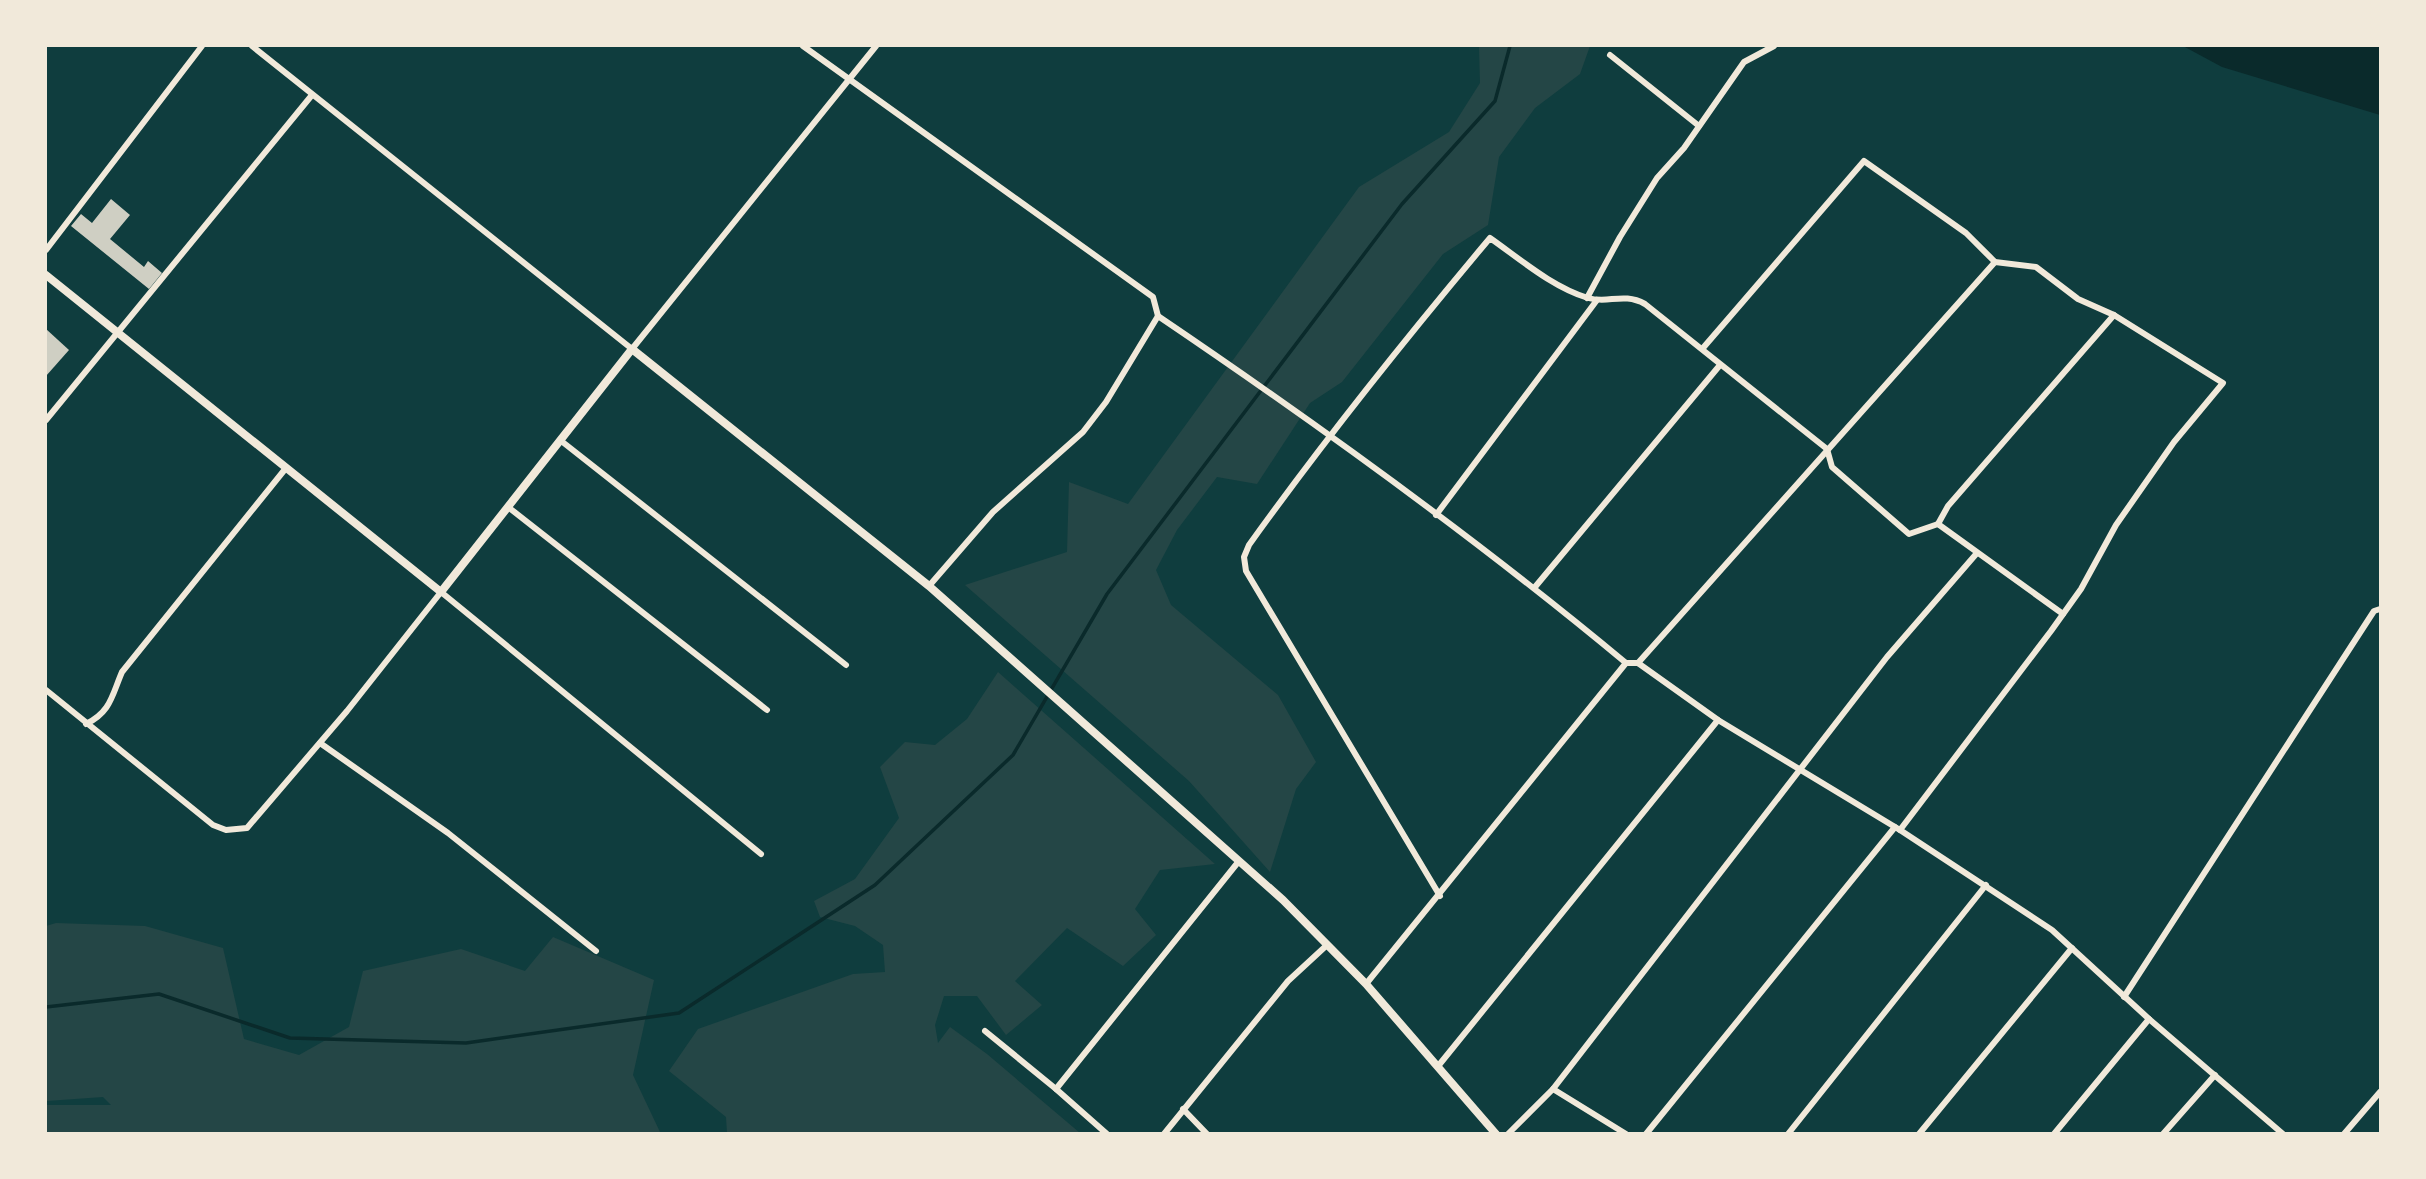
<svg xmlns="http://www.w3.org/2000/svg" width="2426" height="1179" font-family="'Nunito Sans',sans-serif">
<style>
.green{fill:#244646;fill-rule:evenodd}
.water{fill:#0a2a2b}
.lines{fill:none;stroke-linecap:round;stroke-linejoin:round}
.stream{stroke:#0a2a2b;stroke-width:3.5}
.building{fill:#cfcfc3}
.minor{stroke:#f1e9da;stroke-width:6}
.tertiary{stroke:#f1e9da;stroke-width:8}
</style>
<rect width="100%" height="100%" fill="#0f3d3e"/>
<!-- green -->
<g class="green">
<polygon points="1479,46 1590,46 1580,74 1535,108 1499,157 1488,225 1443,254 1342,382 1310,403 1257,484 1217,477 1177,530 1156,570 1171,605 1278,695 1316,762 1296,789 1270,872 1189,781 965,585 1067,552 1069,482 1128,504 1359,187 1449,132 1480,83"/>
<polygon points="998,672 1215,864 1160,870 1135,909 1156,935 1123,966 1067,928 1015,981 1042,1005 1006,1035 977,996 944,996 935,1025 938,1043 950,1027 987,1054 1080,1133 727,1133 726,1117 669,1071 698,1029 853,974 885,972 883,945 855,926 820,917 814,901 855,879 899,818 880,767 905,742 935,745 967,719"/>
<path d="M56,923L145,926L223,948L244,1039L299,1055L349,1027L363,971L461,949L525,971L553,937L654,980L633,1075L660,1132L46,1133V926ZM103,1097L111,1105H46L47,1101Z"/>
</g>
<!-- water -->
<polygon class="water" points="2183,46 2380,46 2380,115 2222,67"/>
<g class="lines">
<!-- stream -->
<polyline class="stream" points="46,1007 159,994 290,1038 466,1043 679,1013 875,885 1013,755 1107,594 1402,204 1495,101 1510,46"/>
</g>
<!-- building -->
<g class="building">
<polygon points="111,199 130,215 110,239 144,267 148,261 162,273 149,289 71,226 81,214 92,223"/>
<polygon points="46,329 69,350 46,376"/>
</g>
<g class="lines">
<!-- minor -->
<g class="minor">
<polyline points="252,46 632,349 876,46"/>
<path d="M803,46L1153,297L1158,316C1319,425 1477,539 1626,663H1638L1718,720L1900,830L2052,930L2149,1019L2283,1134"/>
<polyline points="1610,55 1699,126"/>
<polyline points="46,250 202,46"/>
<polyline points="1587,298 1620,237 1657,178 1684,148 1744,62 1774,46"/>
<polyline points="1703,348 1864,161 1966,233 1995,262 2036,267 2078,299 2114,315 2223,383 2174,442 2116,525 2081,589 2051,631 1900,830"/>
<polyline points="46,420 312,95"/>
<polyline points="560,440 846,665"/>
<polyline points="508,507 767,710"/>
<polyline points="1436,515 1597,300"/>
<polyline points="1938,524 1948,506 2114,315"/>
<polyline points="929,586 993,512 1083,432 1106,402 1158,316"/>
<polyline points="1535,587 1720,365"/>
<polyline points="1638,663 1995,262"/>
<polyline points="46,690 213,825 226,830 247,828 347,711 441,592 761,854"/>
<path d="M86,724C111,712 112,695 122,672L286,468"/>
<polyline points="320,743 448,833 596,951"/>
<path d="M1440,896L1246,571L1244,557L1249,545C1325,439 1406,338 1490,238C1520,259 1552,287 1588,298C1608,304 1623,292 1645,304L1827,449L1832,467L1909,534L1938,524L2063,614"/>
<polyline points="1366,984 1626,663"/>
<polyline points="2124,997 2374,611 2380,609"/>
<polyline points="985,1031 1056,1089"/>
<polyline points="1439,1065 1718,720"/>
<polyline points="1553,1089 1626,1134"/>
<polyline points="1183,1109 1207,1134"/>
<polyline points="1107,1134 1056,1089 1239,861"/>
<polyline points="1164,1134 1288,981 1327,945"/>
<polyline points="1508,1134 1553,1089 1887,657 1977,553"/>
<polyline points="1646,1134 1895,827"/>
<polyline points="1788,1134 1986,885"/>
<polyline points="1919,1134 2072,948"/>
<polyline points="2054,1134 2149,1019"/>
<polyline points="2163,1134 2215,1075"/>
<polyline points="2344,1134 2380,1092"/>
</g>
<!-- tertiary -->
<polyline class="tertiary" points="46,275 441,592 632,349 929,586 1283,900 1366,984 1496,1134"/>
</g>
<!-- border -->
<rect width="2426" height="1179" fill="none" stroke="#f1e9da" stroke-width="94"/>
</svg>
